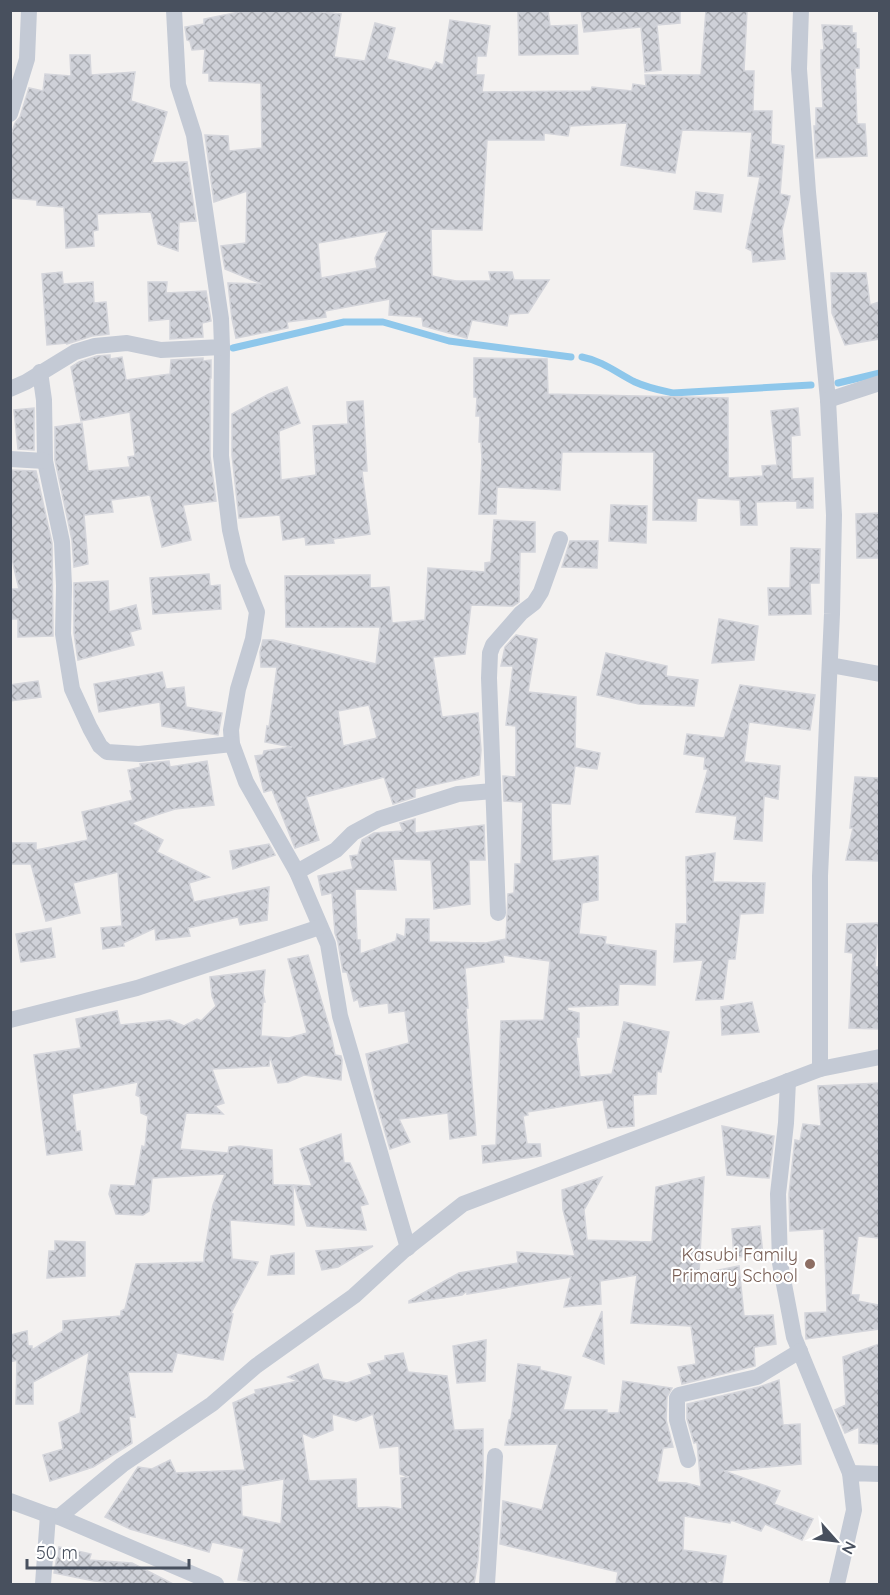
<svg xmlns="http://www.w3.org/2000/svg" width="890" height="1595" font-family="Quicksand,sans-serif">
<style>
.lines{fill:none;stroke-linecap:round;stroke-linejoin:round}
.stream{stroke:#8ec7eb;stroke-width:7}
.building{fill:url(#building-cross-hatch);stroke:#d4d5db;stroke-width:1.5;fill-rule:evenodd}
.minor{stroke:#c4cad5;stroke-width:16}
.education-dot{fill:#8d6e63;stroke:#fff;stroke-width:2}
.labels{text-anchor:middle;dominant-baseline:central;stroke-width:4.5;stroke-linejoin:round;paint-order:stroke}
.education-label{font-size:18px;fill:#785e54;stroke:#fff;text-anchor:end}
</style>
<defs>
<pattern id="building-cross-hatch" width="8" height="8" patternUnits="userSpaceOnUse" patternTransform="scale(1.5)"><rect width="8" height="8" fill="#cfd1d8"/><path d="M0 0l8 8M0 8l8-8" fill="none" stroke="#aaacb2"/></pattern>
</defs>
<rect width="100%" height="100%" fill="#f3f1f0"/>
<g class="lines">
<!-- stream -->
<g class="stream">
<polyline points="233,348 344,322 383,322 449,341 571,357"/>
<path d="M582,357C603,361 617,373 635,382C648,388 659,390 673,393L811,385"/>
<polyline points="838,383 880,373"/>
</g>
</g>
<!-- building -->
<g class="building">
<path d="M249,10H320V12L341,14L334,57L365,61L375,23L395,28L387,59L432,70L436,62L443,65L450,20L490,26L486,56H477L476,75H484L482,92L591,91L592,87L632,91L633,84L646,86L645,75H701L706,10H747L744,71H754L753,111H772L771,144L784,146L780,194L790,196L782,230L785,259L753,262L752,251L746,248L760,177L748,176L752,132L682,130L675,173L621,165L627,123L570,126L568,136L544,133V140H487L482,230L431,229L432,276L456,281H491L489,272H512L514,280H549L528,313L509,314L507,326L472,320L467,338L423,326L422,317L389,315L390,299L325,311L326,317L287,322L288,328L236,338L232,319L228,283L262,284L225,269L221,246L246,243L247,191L214,202L205,135L228,136L229,151L262,148L261,83L209,81V73H203L205,49L192,50L190,41L187,40L185,27L204,24V19ZM388,231L375,258L377,268L321,278L318,243Z"/>
<polygon points="527,10 548,10 550,26 577,25 578,54 519,55 518,12"/>
<polygon points="581,10 680,10 680,23 657,25 661,70 645,72 641,27 584,32"/>
<polygon points="822,25 852,26 852,33 856,33 856,49 859,49 859,68 855,68 857,124 865,124 867,156 816,158 814,126 816,126 816,108 823,108 821,67 821,50 824,50"/>
<polygon points="70,55 90,55 91,75 135,72 131,101 167,112 152,163 187,162 196,221 179,222 178,251 158,244 151,212 97,214 98,230 93,231 94,246 66,248 64,207 37,205 37,200 10,198 10,138 15,123 20,117 29,88 43,91 45,74 71,76"/>
<polygon points="696,192 723,195 721,212 694,209"/>
<polygon points="62,272 63,284 93,282 94,303 106,302 109,334 92,336 67,344 67,343 47,345 42,274"/>
<polygon points="831,273 866,273 870,305 879,302 879,339 845,345 832,313"/>
<polygon points="148,282 167,282 166,293 206,291 211,321 202,323 203,337 170,339 170,319 149,321"/>
<polygon points="110,355 110,359 122,357 126,380 170,374 171,360 203,358 203,361 211,360 211,378 210,378 210,456 216,501 183,505 191,540 162,547 150,495 111,500 113,512 84,515 88,564 74,567 72,540 55,460 55,427 82,423 88,471 130,467 128,457 135,456 130,412 81,421 71,367 79,362 97,356"/>
<polygon points="474,358 547,359 548,394 728,398 728,478 763,476 762,466 777,465 771,411 798,408 800,435 791,436 792,479 813,478 813,508 797,508 797,501 756,502 757,525 741,525 740,500 697,498 696,521 653,520 654,452 562,452 560,490 497,487 496,514 479,514 482,459 481,442 479,442 480,416 476,416 477,397 474,397"/>
<polygon points="287,387 300,423 279,431 281,480 316,475 313,426 348,424 347,402 363,401 367,471 362,471 370,534 333,539 334,543 306,545 305,537 283,540 280,515 239,518 232,455 232,414 269,394"/>
<polygon points="34,408 34,450 18,449 14,410"/>
<polygon points="10,470 36,471 52,543 53,636 18,637 18,619 10,619 10,589 19,589 10,551"/>
<polygon points="611,505 647,506 646,543 609,541"/>
<polygon points="879,513 879,558 857,558 856,514"/>
<path d="M494,520L535,522V552H520L519,602L513,606L471,605L465,654L433,657L442,717L478,713L481,750L479,775L415,789V797L393,804L384,777L306,797L319,840L295,848L272,790L264,792L255,756L263,755L264,751L292,747L265,742L267,726L269,727L277,667H261L260,652L263,640H273L376,664L380,627H286L285,576L370,575V588L389,587L392,623L425,620L428,568L485,572V563L491,562ZM369,705L377,738L343,746L338,711Z"/>
<polygon points="570,541 598,541 597,568 562,567"/>
<polygon points="791,548 820,549 819,583 810,583 811,614 769,615 768,588 790,588"/>
<polygon points="209,574 210,586 220,585 221,609 153,614 150,578"/>
<polygon points="108,581 109,612 136,605 141,629 130,632 134,645 78,660 74,633 74,583"/>
<polygon points="719,619 758,626 754,660 712,663"/>
<polygon points="516,635 537,639 528,692 576,697 575,748 600,753 597,769 575,766 570,804 551,803 552,861 598,856 598,900 582,903 579,934 606,937 605,944 656,951 655,985 619,984 618,1005 568,1007 567,1010 579,1013 579,1037 576,1037 580,1077 612,1074 624,1022 669,1032 661,1072 657,1071 656,1094 633,1095 634,1126 608,1128 603,1100 527,1112 528,1115 523,1116 527,1144 540,1144 541,1156 483,1163 482,1146 496,1145 501,1021 544,1020 550,961 503,955 504,962 465,968 468,1008 466,1008 476,1135 450,1139 448,1113 399,1119 410,1142 390,1149 375,1097 366,1054 409,1043 405,1011 389,1013 388,1003 360,1007 358,999 354,1001 347,972 343,972 338,942 335,933 332,893 322,895 318,876 353,869 350,856 358,855 362,840 374,833 403,831 400,823 415,819 415,833 484,825 485,860 469,860 470,904 434,909 431,860 393,859 396,890 355,889 357,940 360,940 360,954 396,941 397,934 405,937 406,919 429,919 429,942 486,943 506,939 508,894 514,893 515,864 521,864 523,802 504,801 503,776 516,777 516,726 506,725 513,666 501,666 505,647"/>
<polygon points="606,653 667,666 666,676 698,680 694,706 639,704 597,695"/>
<polygon points="162,672 166,689 184,687 186,707 222,713 218,735 162,726 160,702 99,712 94,684"/>
<polygon points="38,681 41,697 10,701 10,685"/>
<polygon points="740,685 815,695 810,730 749,722 744,762 780,766 778,799 764,796 762,841 734,839 737,816 696,812 708,769 704,769 705,757 684,754 687,734 724,738"/>
<polygon points="169,761 170,767 207,761 214,805 175,809 131,823 163,840 157,852 209,877 189,883 194,902 269,887 267,920 240,925 238,917 188,928 190,936 156,940 155,928 123,943 124,946 103,949 101,928 122,926 118,872 73,883 80,913 46,921 31,864 10,864 10,843 36,843 36,850 88,840 82,812 133,800 130,791 132,790 128,770 141,767 140,764"/>
<polygon points="855,777 879,778 879,861 846,860 853,828 850,828"/>
<polygon points="269,844 275,855 233,869 230,851"/>
<polygon points="715,853 713,882 765,883 763,913 740,914 735,959 728,959 723,999 696,1000 703,960 674,962 676,924 687,924 686,857"/>
<polygon points="879,923 875,967 879,967 879,1029 849,1028 853,953 845,952 847,924"/>
<polygon points="51,928 55,957 21,962 16,934"/>
<polygon points="308,955 330,1030 335,1055 341,1056 342,1060 341,1080 304,1075 288,1082 278,1083 270,1056 269,1066 212,1069 224,1103 215,1106 223,1114 186,1113 180,1149 228,1153 229,1147 240,1146 272,1150 273,1185 293,1185 294,1225 230,1220 232,1259 258,1262 231,1313 233,1314 223,1360 177,1353 172,1372 128,1372 135,1417 129,1416 132,1443 93,1467 50,1481 43,1455 63,1449 59,1423 80,1413 89,1352 33,1382 33,1404 16,1404 17,1360 10,1362 10,1335 27,1331 28,1346 32,1346 32,1350 63,1331 63,1321 121,1316 121,1311 125,1309 136,1264 204,1262 204,1255 213,1205 225,1174 152,1178 149,1211 143,1215 116,1214 109,1194 111,1185 135,1186 142,1146 145,1147 148,1116 141,1113 140,1097 136,1095 138,1082 72,1094 76,1132 80,1131 82,1150 47,1155 34,1055 81,1048 76,1019 117,1011 120,1025 170,1020 184,1026 197,1019 201,1021 216,1006 212,996 210,977 265,970 263,993 265,1002 263,1002 261,1036 289,1038 307,1033 288,959"/>
<polygon points="752,1002 759,1032 722,1035 721,1007"/>
<polygon points="879,1083 879,1238 858,1236 851,1295 859,1295 858,1301 879,1305 879,1329 806,1339 805,1313 827,1312 824,1229 790,1231 789,1194 795,1140 800,1141 803,1124 821,1126 818,1086"/>
<polygon points="722,1126 774,1136 769,1178 727,1175"/>
<polygon points="341,1134 344,1163 350,1163 368,1204 360,1206 366,1230 307,1226 294,1185 312,1186 300,1149"/>
<polygon points="602,1177 584,1210 587,1240 652,1242 656,1187 704,1177 699,1274 739,1266 744,1316 773,1315 776,1344 754,1347 755,1366 682,1384 678,1367 696,1364 691,1326 631,1323 637,1275 600,1281 601,1304 564,1307 571,1277 467,1294 467,1291 462,1295 409,1303 409,1301 459,1273 518,1263 517,1252 575,1256 563,1210 562,1190"/>
<polygon points="760,1226 763,1256 734,1257 732,1229"/>
<polygon points="55,1241 85,1242 85,1276 47,1278 49,1251 55,1251"/>
<polygon points="373,1246 338,1267 322,1270 316,1251"/>
<polygon points="294,1253 294,1274 268,1275 271,1256"/>
<polygon points="602,1311 604,1364 583,1356"/>
<polygon points="486,1340 485,1381 457,1383 453,1346"/>
<polygon points="879,1344 879,1444 859,1443 859,1427 845,1433 835,1410 846,1405 843,1357"/>
<path d="M403,1353L408,1372L447,1376L454,1430L483,1429V1476L478,1560L474,1584H261L238,1580L244,1549L212,1542L209,1552L130,1529L105,1517L138,1467L152,1469L170,1460L176,1473L245,1470L233,1403L256,1393L255,1390L298,1381L288,1377L318,1364L323,1379L347,1383L372,1374L368,1364L385,1360V1356ZM332,1414L356,1421L373,1414L380,1448L399,1446L400,1474L409,1477L401,1478L402,1509L387,1507L357,1508L356,1479L309,1481L302,1433L313,1438L333,1430ZM284,1479L281,1524L242,1516L241,1486Z"/>
<polygon points="518,1364 540,1367 540,1370 571,1377 563,1410 607,1410 607,1413 619,1413 623,1381 672,1388 667,1397 666,1420 673,1447 663,1448 657,1482 686,1483 701,1487 697,1442 694,1443 687,1419 687,1404 759,1387 779,1380 783,1425 800,1424 801,1464 724,1471 780,1491 774,1504 813,1519 802,1540 765,1524 761,1531 731,1520 730,1523 684,1516 683,1550 726,1556 722,1584 708,1581 708,1584 616,1584 618,1572 500,1544 503,1501 542,1510 558,1444 505,1445 509,1420 511,1419"/>
<polygon points="59,1547 91,1554 89,1560 132,1563 173,1584 126,1584 94,1581 54,1573"/>
</g>
<g class="lines">
<!-- minor -->
<g class="minor">
<polyline points="801,10 799,69 808,192 828,400 834,515 832,614 820,876 820,1069"/>
<polyline points="10,114 27,59 29,10"/>
<polyline points="222,347 221,456 230,530 238,565 257,612 253,639 238,689 231,730 232,744 246,782 297,872 328,944 340,1016 408,1248"/>
<polyline points="40,372 44,400 45,461 62,542 64,586 63,634 72,689 90,728 100,746 107,752 139,754 232,744"/>
<polyline points="10,389 26,382 75,352 95,346 127,343 161,350 222,347 221,319 194,135 178,85 174,10"/>
<polyline points="828,400 880,383"/>
<polyline points="10,459 45,461"/>
<polyline points="830,665 880,674"/>
<polyline points="297,872 336,850 353,833 379,819 458,794 493,791"/>
<polyline points="498,913 489,678 490,653 493,645 521,613 534,603 541,592 560,539"/>
<polyline points="10,1020 137,988 320,927"/>
<polyline points="788,1081 786,1123 778,1194 780,1263 794,1337 850,1473"/>
<polyline points="688,1460 677,1420 677,1398 679,1395 757,1377 800,1351"/>
<polyline points="10,1501 48,1515 59,1517 216,1584"/>
<polyline points="59,1517 122,1465 212,1404 256,1366 354,1296 402,1252 463,1204 820,1069 880,1057"/>
<polyline points="43,1584 48,1515"/>
<polyline points="487,1584 495,1456"/>
<polyline points="837,1584 854,1510 850,1473 880,1474"/>
</g>
</g>
<!-- markers -->
<circle class="education-dot" cx="810" cy="1264" r="6"/>
<g class="labels">
<!-- education labels -->
<g class="education-label">
<text x="798" y="1254">Kasubi Family<tspan x="798" dy="21">Primary School</tspan></text>
</g>
</g>
<!-- border -->
<rect width="890" height="1595" fill="none" stroke="#48505e" stroke-width="24"/>
<!-- north arrow -->
<g transform="translate(836 1541) rotate(118)" stroke="#ffffff" stroke-width="4.5" paint-order="stroke">
<path d="M0-4.5L10 22L0 15L-10 22Z" fill="#48505e"/>
<text y="-9" font-size="16" font-weight="bold" text-anchor="middle" fill="#48505e">N</text>
</g>
<!-- scale -->
<path d="M27 1559v9h162v-9" fill="none" stroke="#48505e" stroke-width="3"/>
<text x="36" y="1559" font-size="18" fill="#48505e" stroke="#ffffff" stroke-width="4.5" paint-order="stroke">50 m</text>
</svg>
